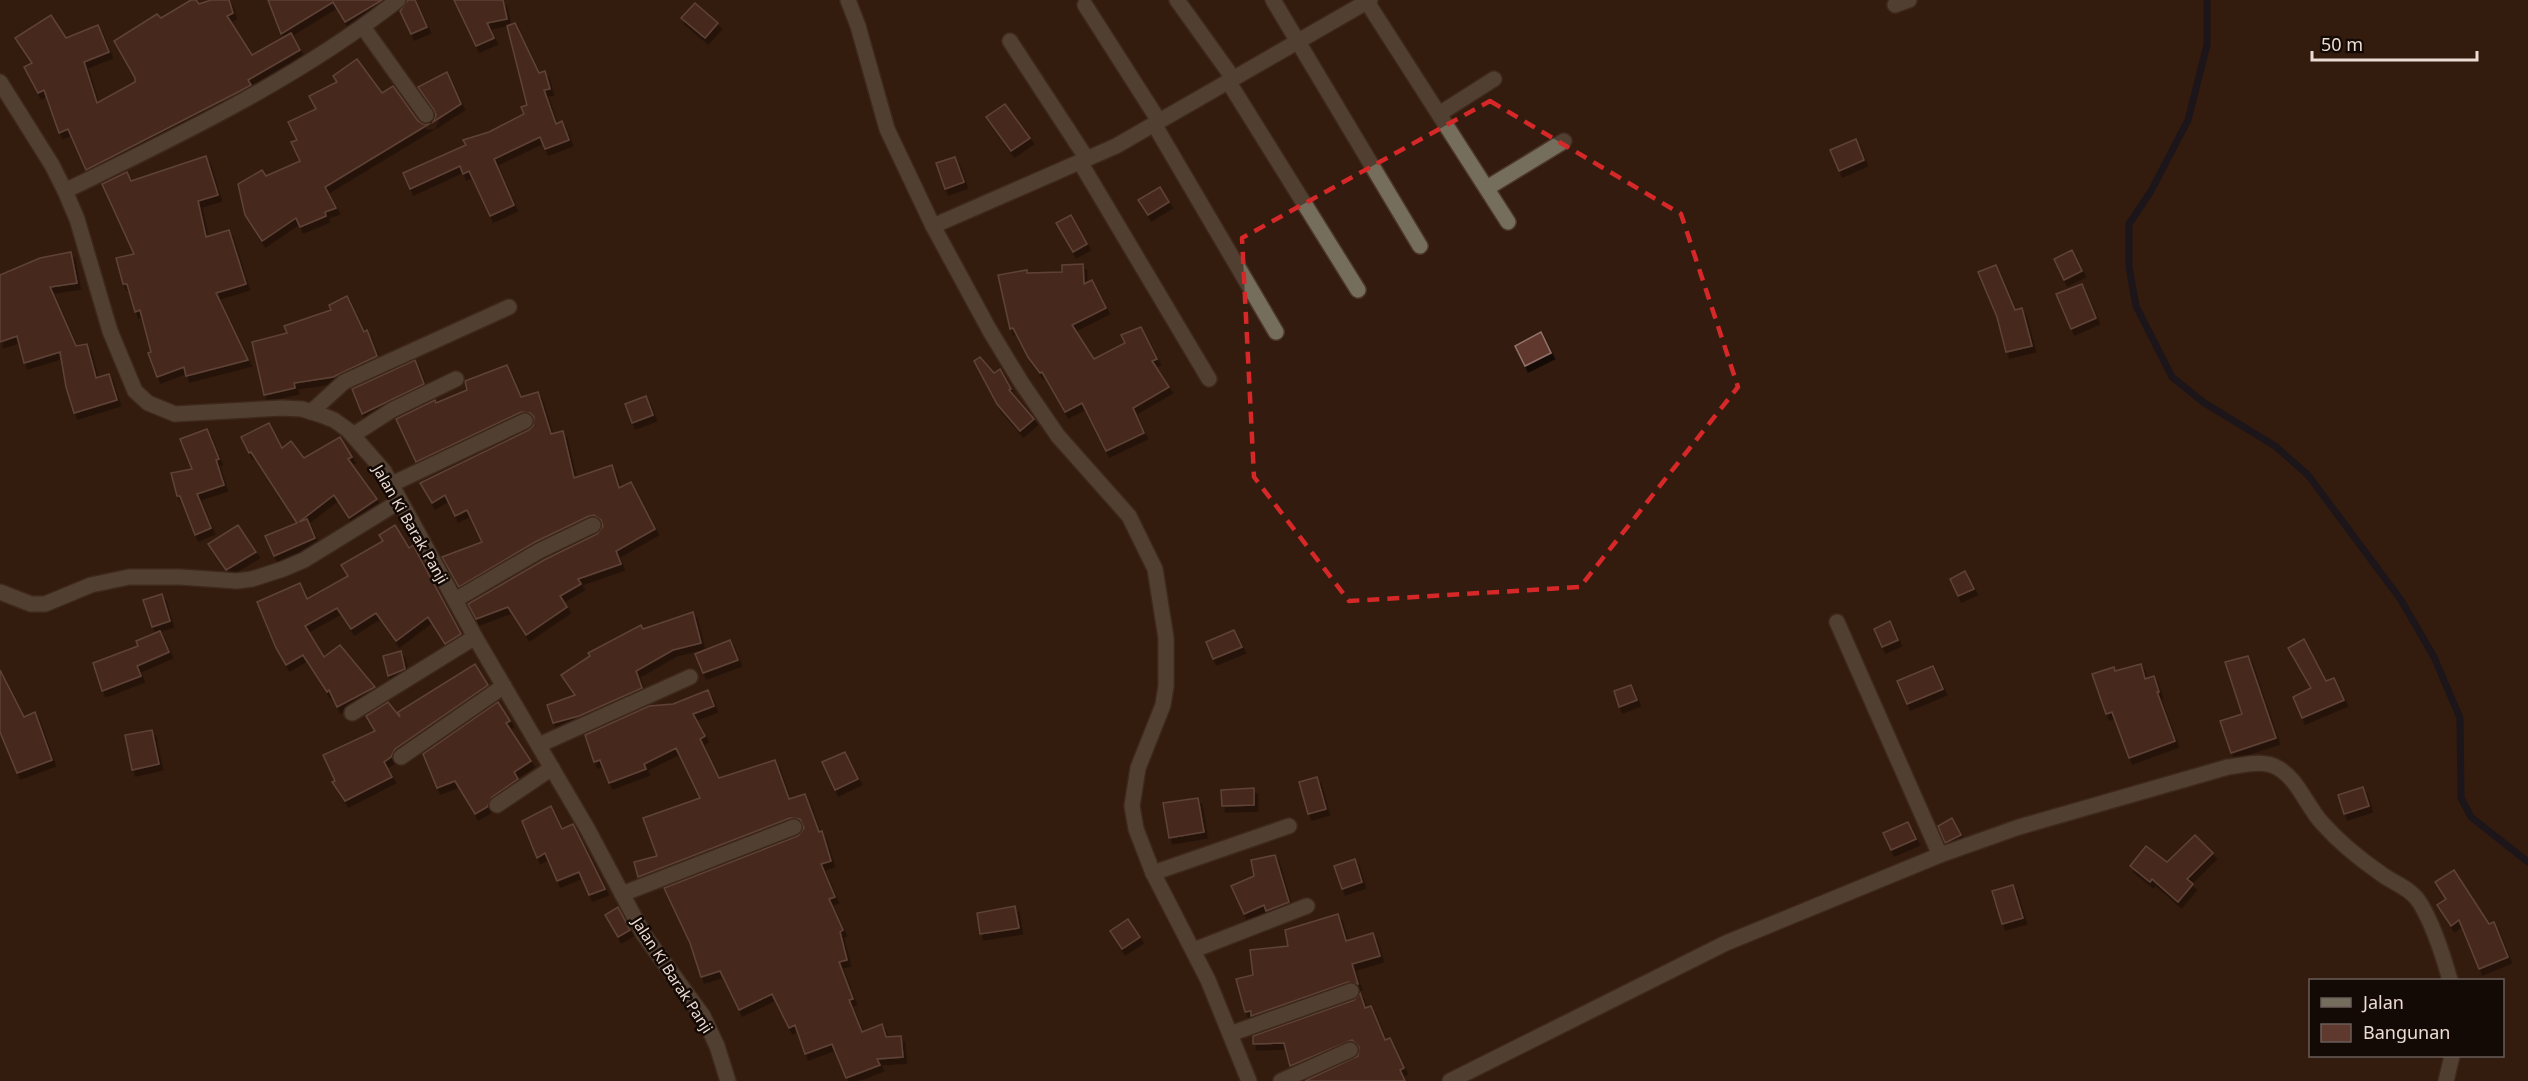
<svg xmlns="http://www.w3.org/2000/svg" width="2528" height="1081" font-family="'Noto Sans',sans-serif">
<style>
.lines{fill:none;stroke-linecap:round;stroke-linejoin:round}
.stream{stroke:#000e27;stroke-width:7}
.building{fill:#60392e;stroke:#927269;stroke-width:1.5;filter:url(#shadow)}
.minor-casing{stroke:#4d372b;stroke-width:18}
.minor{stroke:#756e5d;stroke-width:15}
.marked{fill:none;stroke:#d62828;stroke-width:4.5;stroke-dasharray:12 8;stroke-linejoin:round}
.labels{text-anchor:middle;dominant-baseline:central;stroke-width:5;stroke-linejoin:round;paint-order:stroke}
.street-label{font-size:15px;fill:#ecdcd4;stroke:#130905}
</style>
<defs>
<filter id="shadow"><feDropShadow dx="3.5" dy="6" stdDeviation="0" flood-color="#0009"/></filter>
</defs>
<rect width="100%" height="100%" fill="#331c0f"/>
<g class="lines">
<!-- stream -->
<polyline class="stream" points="2207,0 2207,45 2188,120 2151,191 2129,224 2129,267 2136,306 2172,377 2203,402 2275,446 2308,475 2401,600 2434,657 2460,718 2461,798 2471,817 2528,862"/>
</g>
<!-- building -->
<g class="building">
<polygon points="191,0 196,0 199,4 211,0 229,0 233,13 227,16 252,55 291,33 300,50 248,80 251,85 240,91 86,170 68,129 59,133 44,90 38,93 24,67 32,63 15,38 51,15 66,38 98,25 109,52 84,62 97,103 135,82 135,78 114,41 157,14 161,18"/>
<polygon points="268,0 382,0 345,22 333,2 281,34"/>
<polygon points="408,0 415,0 427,27 411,34 400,11"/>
<polygon points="454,0 503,0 507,19 487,23 494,38 476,46"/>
<polygon points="695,3 718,23 705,38 681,18"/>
<polygon points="515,23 539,73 545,71 550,89 544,90 556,124 562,121 569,140 545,149 540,137 494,159 514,205 490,216 469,171 463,174 460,166 410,189 403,173 466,145 463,140 489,132 524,114 521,107 527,105 507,26"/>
<polygon points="357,59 382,93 393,86 418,121 423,124 429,124 325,187 336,208 325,212 326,216 300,227 296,218 262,241 245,215 238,184 262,170 266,176 300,161 291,142 297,140 288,122 316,109 309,96 337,82 333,76"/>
<polygon points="447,72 461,104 433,122 436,115 434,110 418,87"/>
<polygon points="1005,104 1030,138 1011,151 986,117"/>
<polygon points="1856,139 1864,160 1839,171 1830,150"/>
<polygon points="206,156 218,195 198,201 206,237 229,230 246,284 216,293 248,360 186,376 184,367 157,377 148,353 151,352 140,310 135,312 127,284 123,284 116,258 134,254 102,184 127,172 131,181"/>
<polygon points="955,157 964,182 945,189 936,163"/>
<polygon points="1160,187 1169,202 1148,215 1138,200"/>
<polygon points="1071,215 1087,244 1073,252 1056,223"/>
<polygon points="2072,250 2082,271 2064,280 2054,259"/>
<polygon points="71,252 77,283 50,287 76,346 87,344 96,378 109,374 117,400 74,413 66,387 60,352 24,363 17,336 0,342 0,275 40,258"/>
<polygon points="1083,264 1084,284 1092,280 1106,308 1072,325 1094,359 1125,343 1121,335 1141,327 1157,359 1152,361 1169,387 1133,408 1144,433 1106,451 1082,403 1065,412 1042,372 1040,373 1028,357 1013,328 1010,329 998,275 1027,270 1027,273 1062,272 1062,265"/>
<polygon points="1996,265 2015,310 2022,308 2032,346 2006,352 1997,317 1978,272"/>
<polygon points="2082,284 2096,318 2071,329 2056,294"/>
<polygon points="347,296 364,332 367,330 377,356 333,377 294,383 295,388 264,395 252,342 287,333 284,326 331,310 329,305"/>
<polygon points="1541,332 1551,353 1525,366 1515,346"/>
<polygon points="980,357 994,373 1000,369 1011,389 1009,390 1034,419 1020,431 997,404 974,361"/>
<polygon points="415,360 424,384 362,414 352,389"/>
<polygon points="507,365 521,397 538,392 551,434 563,431 574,478 612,465 619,488 631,482 655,529 616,551 621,564 578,579 581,584 560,596 567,607 526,635 508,607 476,619 468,604 544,560 597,534 603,526 601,520 594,515 589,516 535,542 459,587 442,557 482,542 467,510 455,516 445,495 432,503 420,483 529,430 533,426 534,417 530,413 521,412 416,462 396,419 435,400 436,403 467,390 465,381"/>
<polygon points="646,396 653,415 632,423 625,404"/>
<polygon points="269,423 282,448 291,441 304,458 340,437 352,457 348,459 377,499 349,518 334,495 299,522 307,519 315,538 274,556 265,536 297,523 251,452 249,453 241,437"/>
<polygon points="207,429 219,459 216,460 224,485 197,494 211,528 195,535 180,496 177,496 171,473 192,469 180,439"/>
<polygon points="238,525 256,552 226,570 208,544"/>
<polygon points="395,525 409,548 413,545 461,634 445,644 428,617 396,641 376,613 351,629 337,608 305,626 324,657 340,645 375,687 337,707 329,690 327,692 303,655 286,665 276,648 257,602 300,583 307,599 348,576 341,565 383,541 379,535"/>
<polygon points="1965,571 1974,589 1958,596 1950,579"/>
<polygon points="162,594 170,621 152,627 143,600"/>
<polygon points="693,612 701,643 673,650 636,671 642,688 579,716 553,723 547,705 575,695 561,675 590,656 588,653 641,625 643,629"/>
<polygon points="1890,621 1898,640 1882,647 1874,629"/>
<polygon points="1234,630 1242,647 1213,659 1206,642"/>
<polygon points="160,631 169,652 137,666 141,676 102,691 93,663 138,646 136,641"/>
<polygon points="2304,639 2326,681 2334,678 2344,700 2302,718 2293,697 2311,688 2288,648"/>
<polygon points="730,640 738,660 703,673 695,654"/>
<polygon points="401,651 405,669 388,676 383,656"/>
<polygon points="2248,656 2276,738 2231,753 2220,721 2242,714 2225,662"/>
<polygon points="475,664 488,685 395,749 391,757 384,762 392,777 345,801 332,782 335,781 323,755 375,731 366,716 388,702 400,717 398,712"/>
<polygon points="2141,664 2145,679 2154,676 2159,692 2157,692 2175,741 2129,758 2112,712 2106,714 2092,674 2114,667 2115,671"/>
<polygon points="1933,666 1943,689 1907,704 1897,681"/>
<polygon points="0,670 24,717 35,712 52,760 17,773 0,732"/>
<polygon points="1631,685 1637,700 1619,707 1614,691"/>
<polygon points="708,690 714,706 693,714 705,736 700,739 719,778 775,760 789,799 805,794 819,832 822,831 831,861 821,864 835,897 829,899 843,930 840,932 847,960 839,962 853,999 849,1000 862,1032 882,1024 886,1037 901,1036 903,1057 877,1059 880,1065 846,1078 832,1044 805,1054 795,1025 789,1028 772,994 739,1010 720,971 701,977 690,943 664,888 798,836 804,828 800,819 790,818 638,877 634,862 657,856 643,818 700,798 676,748 644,764 646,769 609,783 600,760 594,762 585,735 649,706 673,704"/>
<polygon points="498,702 510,721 506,723 531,761 514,772 518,779 492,797 487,807 475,814 455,781 437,788 423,754"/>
<polygon points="152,730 159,764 132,770 125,735"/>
<polygon points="845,752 858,779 835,790 822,762"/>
<polygon points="1317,777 1326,809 1308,814 1299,782"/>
<polygon points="2363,787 2369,806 2344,814 2338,795"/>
<polygon points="1254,788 1254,805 1222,806 1221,790"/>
<polygon points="1198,798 1204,832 1169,838 1163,803"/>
<polygon points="551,806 562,829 573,824 605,889 589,895 579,872 557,881 545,853 537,858 522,821"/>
<polygon points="1952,818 1961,835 1945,843 1938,826"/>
<polygon points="1908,822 1916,839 1891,850 1883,833"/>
<polygon points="2195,835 2213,853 2187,879 2193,884 2178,902 2152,879 2150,882 2130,866 2146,846 2167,862"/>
<polygon points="1275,855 1289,902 1266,911 1264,905 1244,914 1231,886 1254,876 1251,860"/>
<polygon points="1355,859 1362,882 1342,889 1334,866"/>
<polygon points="2454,870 2489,924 2494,922 2508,957 2479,969 2459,920 2451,926 2437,905 2446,899 2435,882"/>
<polygon points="2013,885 2023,918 2002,924 1992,891"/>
<polygon points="1015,906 1019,928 980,934 977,913"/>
<polygon points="618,907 630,930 618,937 605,915"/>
<polygon points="1338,914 1346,941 1373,933 1380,956 1352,964 1358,984 1348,982 1251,1016 1251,1011 1245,1012 1236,979 1253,975 1250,950 1288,946 1285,930"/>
<polygon points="1128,919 1140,937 1122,949 1110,931"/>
<polygon points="1360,993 1365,1008 1371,1006 1385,1040 1390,1038 1404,1068 1400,1070 1405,1081 1305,1081 1358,1056 1359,1047 1352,1040 1290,1066 1284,1043 1253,1044 1253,1036 1354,1000"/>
</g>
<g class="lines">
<defs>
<g id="minor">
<polyline points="848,0 858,26 887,129 933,226 990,331 1021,382 1058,436 1129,516 1155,569 1166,638 1166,686 1163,705 1138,768 1132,806 1136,829 1153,873 1208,980 1249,1081"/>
<polyline points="1177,0 1233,78"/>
<polyline points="1273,0 1420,246"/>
<polyline points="1367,2 1508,222"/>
<polyline points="1085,5 1159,121"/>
<polyline points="1895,5 1909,0"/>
<polyline points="363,27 426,115"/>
<polyline points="1010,41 1087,159"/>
<polyline points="1228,81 1358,290"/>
<polyline points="0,82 52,165 65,191 77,219 110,331 135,391 148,403 175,414 282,408 302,409 321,415 334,420 348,430 384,471 475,637 587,828 644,935 703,1016 717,1046 728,1081"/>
<polyline points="1439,114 1494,79"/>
<polyline points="1154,124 1276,332"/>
<polyline points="1080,162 1209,379"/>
<polyline points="1487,188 1564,141"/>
<path d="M65,191C180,135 297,79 398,0"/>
<polyline points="933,226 1116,146 1370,0"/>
<polyline points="311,412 344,382 509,307"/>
<polyline points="353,435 392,410 456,379"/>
<polyline points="392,484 525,421"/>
<polyline points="0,592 31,604 45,604 91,585 129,577 180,577 237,581 252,579 283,569 304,560 400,501"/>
<polyline points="455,600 539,551 593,525"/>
<polyline points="1837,622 1940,855"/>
<polyline points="352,713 475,637"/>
<polyline points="539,745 690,677"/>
<polyline points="401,757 504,686"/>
<polyline points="497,805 552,768"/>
<polyline points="1153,873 1289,826"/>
<polyline points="622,894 794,827"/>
<polyline points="1194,950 1307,906"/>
<polyline points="1230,1034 1351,991"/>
<polyline points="1281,1081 1350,1050"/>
<path d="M1450,1081L1726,943L1940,855L2019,827L2228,767C2244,765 2264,759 2278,768C2299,780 2307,808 2324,825C2340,843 2360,859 2380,873C2393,883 2411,888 2420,903C2434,926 2443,955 2450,980"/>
<polyline points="2446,1081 2452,1056"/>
</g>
</defs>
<!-- minor casing -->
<use href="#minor" class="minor-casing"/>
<!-- minor -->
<use href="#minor" class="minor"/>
</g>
<!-- marked area -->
<path d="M0 0H2528V1081H0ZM1490,101L1681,214L1738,387L1580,587L1349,601L1254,477L1242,238Z" fill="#331c0f" fill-opacity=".55" fill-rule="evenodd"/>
<path class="marked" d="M1490,101L1681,214L1738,387L1580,587L1349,601L1254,477L1242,238Z"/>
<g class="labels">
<!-- street labels -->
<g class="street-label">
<text transform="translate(411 524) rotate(60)">Jalan Ki Barak Panji</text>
<text transform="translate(673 975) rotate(57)">Jalan Ki Barak Panji</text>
</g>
</g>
<!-- legend -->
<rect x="2309" y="979" width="195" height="78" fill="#130905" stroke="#6a5d58" stroke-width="1.5"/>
<rect x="2321" y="998" width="30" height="9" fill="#756e5d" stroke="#6a5d58" stroke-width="1.5"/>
<text x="2363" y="1009" font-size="18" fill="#ecdcd4">Jalan</text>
<rect x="2321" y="1024" width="30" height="18" fill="#60392e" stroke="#6a5d58" stroke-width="1.5"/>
<text x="2363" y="1039" font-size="18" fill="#ecdcd4">Bangunan</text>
<!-- scale -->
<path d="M2312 51v9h165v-9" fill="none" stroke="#ecdcd4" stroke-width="3"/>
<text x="2321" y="51" font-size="18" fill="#ecdcd4" stroke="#130905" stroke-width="4.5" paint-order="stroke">50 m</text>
</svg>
